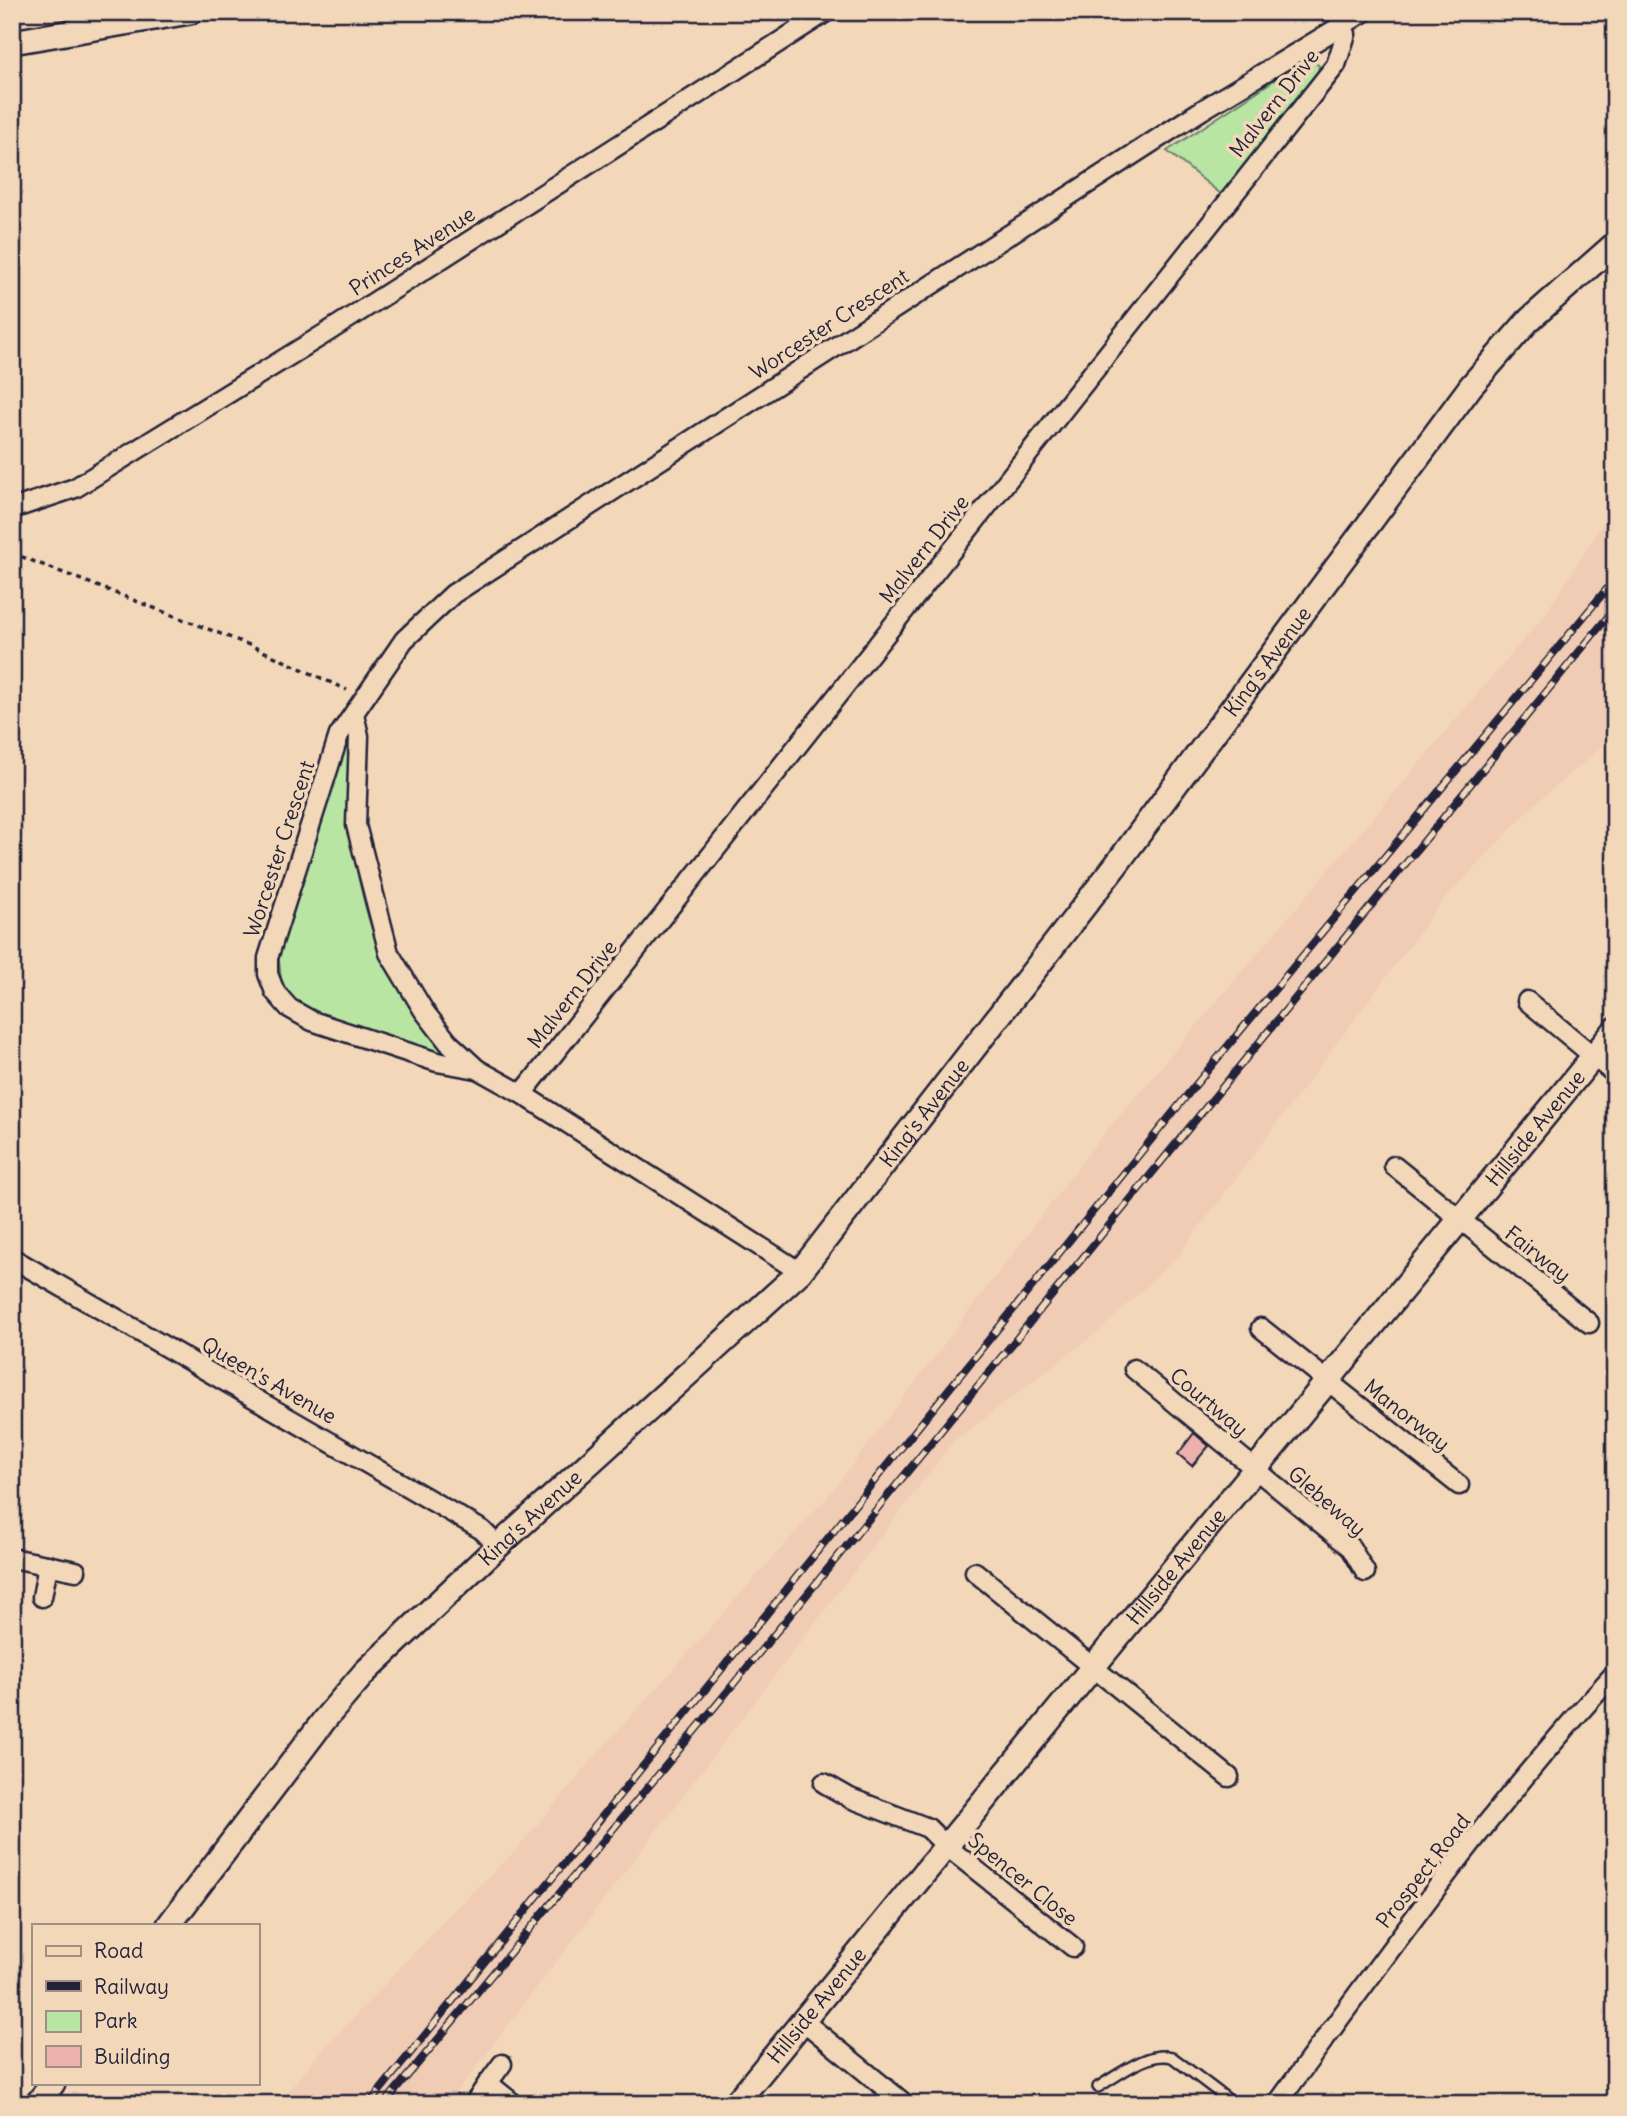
<svg xmlns="http://www.w3.org/2000/svg" width="1627" height="2116" font-family="Delius,sans-serif">
<style>
.built{fill:#f1ccb5}
.green{fill:#b9e5a3;stroke:#6e846f;stroke-width:2}
.building{fill:#ecb1ad;stroke:#22223b;stroke-width:2}
.lines{fill:none;stroke-linecap:round;stroke-linejoin:round}
.service-casing{stroke:#22223b;stroke-width:14}
.minor-casing{stroke:#22223b;stroke-width:23}
.tertiary-casing{stroke:#22223b;stroke-width:28}
.path{stroke:#22223b;stroke-width:3.5;stroke-dasharray:5 5;stroke-linecap:butt}
.service{stroke:#f3d7b9;stroke-width:9}
.minor{stroke:#f3d7b9;stroke-width:18}
.tertiary{stroke:#f3d7b9;stroke-width:23}
.rail-casing{stroke:#22223b;stroke-width:8}
.rail{stroke:#f3d7b9;stroke-width:5;stroke-dasharray:16;stroke-linecap:butt}
.labels{text-anchor:middle;dominant-baseline:central;stroke-width:7;stroke-linejoin:round;paint-order:stroke}
.street-label{font-size:21px;fill:#22223b;stroke:#f3d7b9}
</style>
<rect width="100%" height="100%" fill="#f3d7b9"/>
<filter id="ink" filterUnits="userSpaceOnUse"><feTurbulence type="fractalNoise" baseFrequency=".0143" numOctaves="2"/><feDisplacementMap in="SourceGraphic" scale="14" xChannelSelector="R" yChannelSelector="G"/><feConvolveMatrix kernelMatrix="1 2 1 2 8 2 1 2 1" color-interpolation-filters="sRGB"/></filter>
<g filter="url(#ink)">
<!-- built -->
<polygon class="built" points="1615,505 1615,735 1534,805 1443,901 1177,1257 1100,1330 953,1442 448,2104 278,2104 316,2057 460,1904 515,1851 607,1743 830,1494 1099,1140 1543,617"/>
<!-- green -->
<g class="green">
<polygon points="1309,57 1319,66 1318,72 1221,194 1167,151"/>
<path d="M345,737L351,740C340,802 360,921 392,975C408,1003 428,1028 450,1052L449,1059L316,1013L291,998L281,980L278,951L319,828L324,803Z"/>
</g>
<!-- building -->
<polygon class="building" points="1194,1433 1209,1446 1192,1466 1178,1454"/>
<g class="lines">
<defs>
<path id="service" d="M1098,2087C1119,2075 1147,2051 1172,2057L1234,2104"/>
<g id="minor">
<polyline points="12,509 75,488 326,333 826,12"/>
<polyline points="354,714 359,736 356,825 389,953 424,1011 448,1042 477,1069"/>
<polyline points="1527,1001 1615,1074"/>
<polyline points="522,1094 1336,65 1346,34 1343,25"/>
<polyline points="1394,1166 1589,1323"/>
<polyline points="12,1258 482,1530 498,1546"/>
<polyline points="800,1272 522,1094 477,1069 437,1062 312,1021 289,1008 275,992 268,974 268,958 339,735 404,640 453,594 1202,110 1364,12"/>
<polyline points="1261,1328 1459,1485"/>
<polyline points="1134,1369 1351,1548 1365,1572"/>
<polyline points="12,1558 76,1571"/>
<polyline points="975,1572 1229,1777"/>
<polyline points="42,1597 48,1565"/>
<polyline points="824,1783 850,1798 928,1828 946,1846 1073,1947"/>
<polyline points="802,2020 905,2104"/>
<polyline points="488,2083 502,2064"/>
<polyline points="474,2104 488,2083 514,2104"/>
<path d="M1277,2104C1385,1957 1491,1807 1615,1673"/>
<polyline points="1613,2104 1615,2101"/>
</g>
<g id="tertiary">
<polyline points="12,42 190,12"/>
<path id="s1" d="M169,1925L325,1719L365,1672L498,1546L800,1272L1116,865L1471,386L1528,321L1615,244"/>
<polyline points="37,2104 53,2083"/>
<path id="s2" d="M735,2104L1615,1030"/>
</g>
</defs>
<!-- service casing -->
<use href="#service" class="service-casing"/>
<!-- minor casing -->
<use href="#minor" class="minor-casing"/>
<!-- tertiary casing -->
<use href="#tertiary" class="tertiary-casing"/>
<!-- path -->
<polyline class="path" points="12,553 252,646 347,690"/>
<!-- service -->
<use href="#service" class="service"/>
<!-- minor -->
<use href="#minor" class="minor"/>
<!-- tertiary -->
<use href="#tertiary" class="tertiary"/>
<defs>
<g id="rail">
<polyline points="369,2104 1193,1088 1615,579"/>
<polyline points="384,2104 713,1709 1615,608"/>
</g>
</defs>
<!-- rail casing -->
<use href="#rail" class="rail-casing"/>
<!-- rail -->
<use href="#rail" class="rail"/>
</g>
</g>
<g class="labels">
<!-- street labels -->
<g class="street-label">
<text transform="translate(1274 103) rotate(-52)">Malvern Drive</text>
<text transform="translate(412 251) rotate(-33)">Princes Avenue</text>
<text transform="translate(829 324) rotate(-33)">Worcester Crescent</text>
<text transform="translate(924 549) rotate(-52)">Malvern Drive</text>
<text stroke="none"><textPath href="#s1" startOffset="1680">King's Avenue</textPath></text>
<text transform="translate(279 849) rotate(-72)">Worcester Crescent</text>
<text transform="translate(572 994) rotate(-52)">Malvern Drive</text>
<text stroke="none"><textPath href="#s1" startOffset="1113">King's Avenue</textPath></text>
<text stroke="none"><textPath href="#s2" startOffset="1262">Hillside Avenue</textPath></text>
<text transform="translate(1538 1254) rotate(38)">Fairway</text>
<text transform="translate(269 1380) rotate(30)">Queen's Avenue</text>
<text transform="translate(1209 1402) rotate(40)">Courtway</text>
<text transform="translate(1407 1415) rotate(38)">Manorway</text>
<text transform="translate(1327 1501) rotate(41)">Glebeway</text>
<text stroke="none"><textPath href="#s1" startOffset="546">King's Avenue</textPath></text>
<text stroke="none"><textPath href="#s2" startOffset="695">Hillside Avenue</textPath></text>
<text transform="translate(1423 1871) rotate(-52)">Prospect Road</text>
<text transform="translate(1023 1879) rotate(39)">Spencer Close</text>
<text stroke="none"><textPath href="#s2" startOffset="128">Hillside Avenue</textPath></text>
</g>
</g>
<!-- margin -->
<rect width="1627" height="2116" fill="none" stroke="#f3d7b9" stroke-width="42"/>
<rect x="21" y="21" width="1585" height="2074" fill="none" stroke="#22223b" stroke-width="2.5" filter="url(#ink)"/>
<!-- legend -->
<rect x="32" y="1924" width="228" height="161" fill="#f3d7b9" stroke="#9f8f87" stroke-width="2"/>
<rect x="46" y="1946" width="35" height="10" fill="#f3d7b9" stroke="#9f8f87" stroke-width="2"/>
<text x="94" y="1958" font-size="21" fill="#22223b">Road</text>
<rect x="46" y="1981" width="35" height="10" fill="#22223b" stroke="#9f8f87" stroke-width="2"/>
<text x="94" y="1994" font-size="21" fill="#22223b">Railway</text>
<rect x="46" y="2011" width="35" height="21" fill="#b9e5a3" stroke="#9f8f87" stroke-width="2"/>
<text x="94" y="2028" font-size="21" fill="#22223b">Park</text>
<rect x="46" y="2046" width="35" height="21" fill="#ecb1ad" stroke="#9f8f87" stroke-width="2"/>
<text x="94" y="2064" font-size="21" fill="#22223b">Building</text>
</svg>
